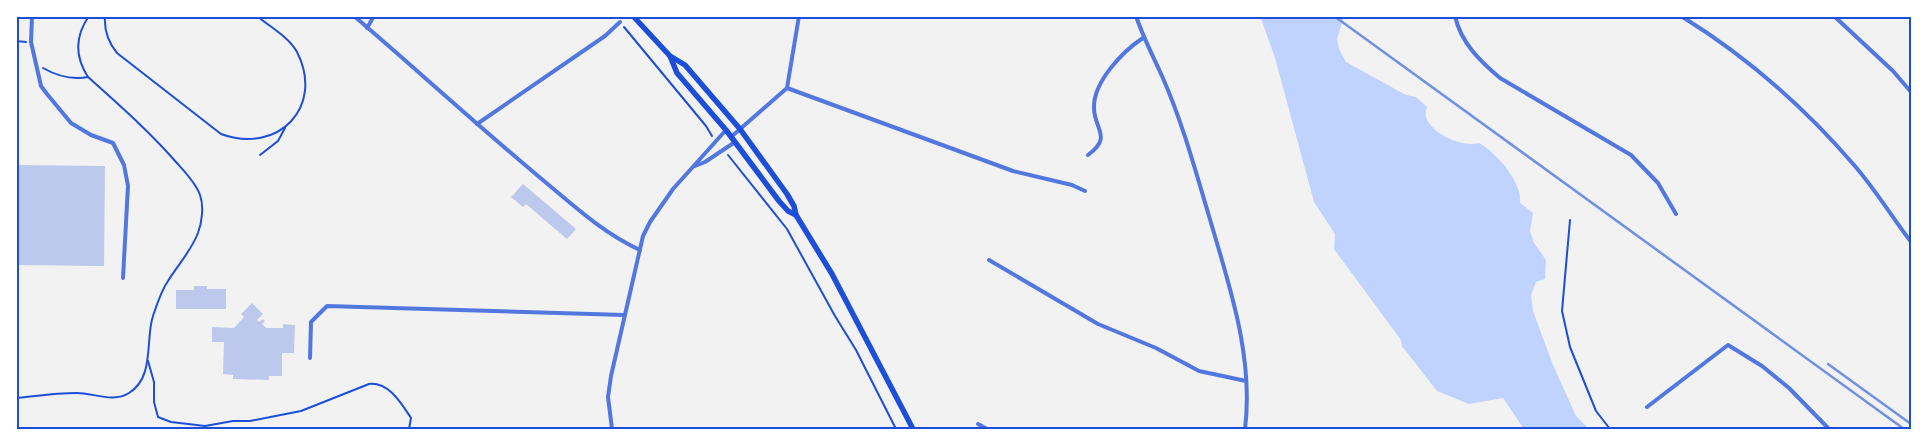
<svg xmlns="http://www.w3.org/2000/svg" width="1927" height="445" font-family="Signika,sans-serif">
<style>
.water{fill:#bfd3fe}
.building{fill:#bdc9ec}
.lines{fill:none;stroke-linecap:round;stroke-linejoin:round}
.path{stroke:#1d4ed8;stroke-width:2}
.minor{stroke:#5277de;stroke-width:4}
.secondary{stroke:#1d4ed8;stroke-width:5.5}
.rail{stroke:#7290e2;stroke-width:2.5}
.neatline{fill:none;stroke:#1d4ed8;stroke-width:2}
</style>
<rect width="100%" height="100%" fill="#f2f2f2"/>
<!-- water -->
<path class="water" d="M1260,16H1344L1337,39L1339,49L1346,62L1406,95L1416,97L1427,107C1417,128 1461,149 1479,143C1496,152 1523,183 1520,203L1533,213L1530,231L1534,243L1546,260L1545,279L1536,282L1531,295L1533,311L1553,365L1576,416L1589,429H1524L1503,398L1469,404L1437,391L1402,346L1401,340L1334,249L1335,234L1314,202L1275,58Z"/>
<!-- building -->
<g class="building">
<polygon points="16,165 105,166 104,266 16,265"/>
<polygon points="523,184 576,229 567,239 526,204 523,207 511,197"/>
<polygon points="194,286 207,286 207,289 226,289 226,309 176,309 176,290 194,290"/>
<polygon points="252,303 263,314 257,320 259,322 263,319 265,321 262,324 266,328 283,328 283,324 295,325 294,353 282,353 282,376 269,376 269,380 233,379 233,375 223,374 224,342 212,342 212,327 234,328 244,317 241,314"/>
</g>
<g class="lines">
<!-- path -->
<g class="path">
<path d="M105,16C104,30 108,42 117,53L221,134C278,155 325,107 297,52C289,37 270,27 257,16"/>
<polyline points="624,27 706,126 712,136"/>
<polyline points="16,41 26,42"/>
<path d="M43,68C57,76 72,80 88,77"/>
<polyline points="260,155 278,141 285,128"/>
<polyline points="728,155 787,229 835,316 856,350 896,429"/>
<polyline points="1570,220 1562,311 1570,347 1596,411 1610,429"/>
<path d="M148,361L154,382V402L158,417L171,422L205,426L233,421H250L301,411L369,384C389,382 401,403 411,418L409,429"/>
<path d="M16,398C36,396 57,393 77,393C93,393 114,403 129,393C155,377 145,340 153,316C157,304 161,291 168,281C178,265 191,251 198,233C202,222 204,206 200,195C196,183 184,171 176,162C149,131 118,104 88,77C75,57 75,36 89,16"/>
</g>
<!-- minor -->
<g class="minor">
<polyline points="32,16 31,42 41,86 47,94 71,123 91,135 113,143 124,165 128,186 123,278"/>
<path d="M354,16C416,69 476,124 538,176C571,203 601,232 640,250"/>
<path d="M1136,16C1143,37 1153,56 1162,76C1182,121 1195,169 1209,216C1229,285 1254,356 1245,429"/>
<path d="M1455,16C1461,43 1480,61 1500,78L1631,155L1658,183L1676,214"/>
<path d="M1681,16C1746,56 1805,108 1854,165C1875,189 1892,217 1911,242"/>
<polyline points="1834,16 1893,71 1911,92"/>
<polyline points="367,28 374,16"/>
<polyline points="787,88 1013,171 1072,185 1085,191"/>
<polyline points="477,124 605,36 620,22"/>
<polyline points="731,137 787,88 799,16"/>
<path d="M1088,155C1113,137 1094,129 1094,108C1093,82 1123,51 1143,38"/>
<polyline points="695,166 705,162 735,142"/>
<polyline points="989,260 1098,324 1156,348 1199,371 1246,381"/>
<polyline points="310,358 311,322 327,306 624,315"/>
<polyline points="1647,407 1728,345 1762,366 1789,388 1829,429"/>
<polyline points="978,424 987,429"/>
<polyline points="612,429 608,397 611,376 643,236 650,222 673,189 726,130"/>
</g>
<!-- secondary -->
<g class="secondary">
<polyline points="633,16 670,56 685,65 740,129 787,194 794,206 796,215 832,274 913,429"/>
<polyline points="670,56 677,73 726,130 779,201 788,211 796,215"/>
</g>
<!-- rail -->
<g class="rail">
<polyline points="1334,16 1904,429"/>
<polyline points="1828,364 1911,424"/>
</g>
</g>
<!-- border -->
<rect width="1927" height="445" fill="none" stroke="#ffffff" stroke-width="35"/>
<rect x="18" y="18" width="1892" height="410" class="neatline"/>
</svg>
